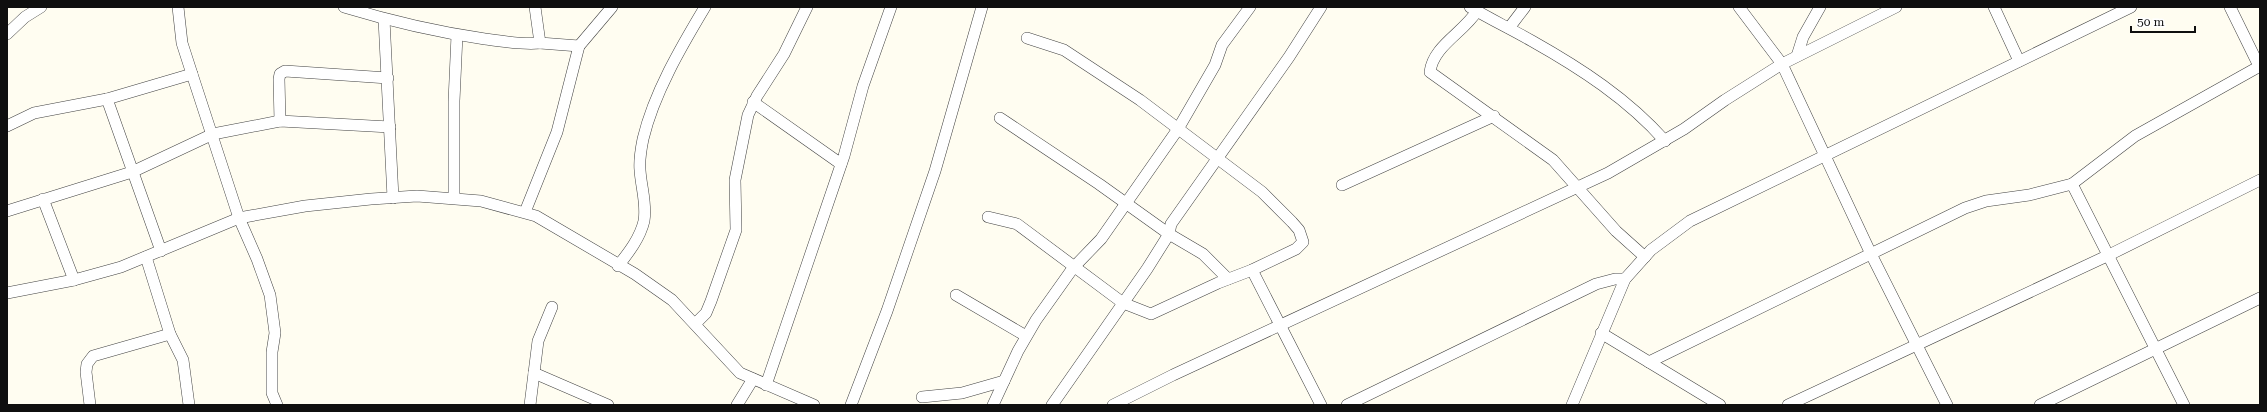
<svg xmlns="http://www.w3.org/2000/svg" width="2267" height="412" font-family="'Roboto Serif',serif">
<style>
.lines{fill:none;stroke-linecap:round;stroke-linejoin:round}
.minor-casing{stroke:#424242;stroke-width:12}
.minor{stroke:#fff;stroke-width:11}
</style>
<rect width="100%" height="100%" fill="#fffdf1"/>
<g class="lines">
<defs>
<g id="minor">
<polyline points="178,7 182,43 192,74 239,218 257,259 270,295 275,333 272,352 272,393 277,405"/>
<path d="M344,7C390,21 437,32 485,39C503,41 521,45 540,43"/>
<polyline points="535,7 540,43 579,46"/>
<path d="M1470,7C1490,19 1511,29 1532,41C1580,68 1628,99 1665,141"/>
<polyline points="1739,7 1782,64 1871,254 1947,405"/>
<polyline points="1994,7 2019,61"/>
<polyline points="2230,7 2260,68"/>
<path d="M1477,11C1463,33 1433,46 1430,72L1553,160L1616,231L1645,257"/>
<polyline points="384,19 393,198"/>
<polyline points="1509,28 1525,7"/>
<polyline points="7,34 25,17 41,7"/>
<polyline points="1797,56 1803,37 1820,7"/>
<polyline points="107,99 161,251"/>
<polyline points="753,102 841,164"/>
<polyline points="1000,118 1099,184 1169,234 1203,254 1228,279"/>
<polyline points="280,121 279,79 280,74 285,71 388,78"/>
<polyline points="7,126 34,113 107,99 192,74"/>
<polyline points="2072,184 2184,405"/>
<polyline points="1342,185 1494,116"/>
<polyline points="454,198 454,101 457,35"/>
<polyline points="43,199 74,280"/>
<polyline points="7,211 132,172 213,134 280,121 390,127"/>
<polyline points="525,212 557,132 579,46 612,7"/>
<polyline points="988,217 1017,224 1123,303 1151,314 1218,283 1252,270 1296,249 1303,242 1299,230 1292,222 1262,192 1140,100 1064,50 1027,38"/>
<polyline points="146,257 170,334 183,360 189,405"/>
<path d="M618,266C629,252 640,238 644,221C647,204 641,187 640,170C639,160 641,149 643,139C654,93 681,47 705,7"/>
<polyline points="1252,270 1321,405"/>
<polyline points="7,293 74,280 121,267 239,218 305,206 371,199 417,196 481,201 536,216 635,274 672,300 740,373 814,405"/>
<polyline points="956,295 1026,336"/>
<polyline points="696,323 706,313 711,301 736,230 735,180 748,115 757,96 784,54 807,7"/>
<polyline points="1601,333 1720,405"/>
<polyline points="1649,362 1965,208 1986,201 2029,195 2072,184 2135,136 2260,66"/>
<polyline points="534,373 608,405"/>
<polyline points="766,385 844,156 863,86 891,7"/>
<polyline points="922,397 962,393 1004,381"/>
<polyline points="90,405 86,372 87,364 93,356 170,334"/>
<polyline points="530,405 538,341 552,307"/>
<polyline points="737,405 753,379"/>
<polyline points="851,405 887,311 935,171 982,7"/>
<polyline points="993,405 1018,351 1036,320 1073,268 1101,239 1178,129 1215,65 1222,45 1250,7"/>
<polyline points="1052,405 1147,269 1169,234 1171,224 1289,57 1321,7"/>
<polyline points="1113,405 1173,375 1608,173 1684,129 1725,100 1782,64 1896,7"/>
<polyline points="1347,405 1596,284 1615,279 1625,279"/>
<polyline points="1572,405 1625,279 1651,250 1690,221 2131,7"/>
<polyline points="1788,405 2109,255 2260,180"/>
<polyline points="2040,405 2260,298"/>
</g>
</defs>
<!-- minor casing -->
<use href="#minor" class="minor-casing"/>
<!-- minor -->
<use href="#minor" class="minor"/>
</g>
<!-- border -->
<rect width="2267" height="412" fill="none" stroke="#0f0f0f" stroke-width="16"/>
<!-- scale -->
<path d="M2131 26v6h64v-6" fill="none" stroke="#0f0f0f" stroke-width="2"/>
<text x="2137" y="26" font-size="12" fill="#0f0f0f" stroke="#ffffff" stroke-width="3" paint-order="stroke">50 m</text>
</svg>
